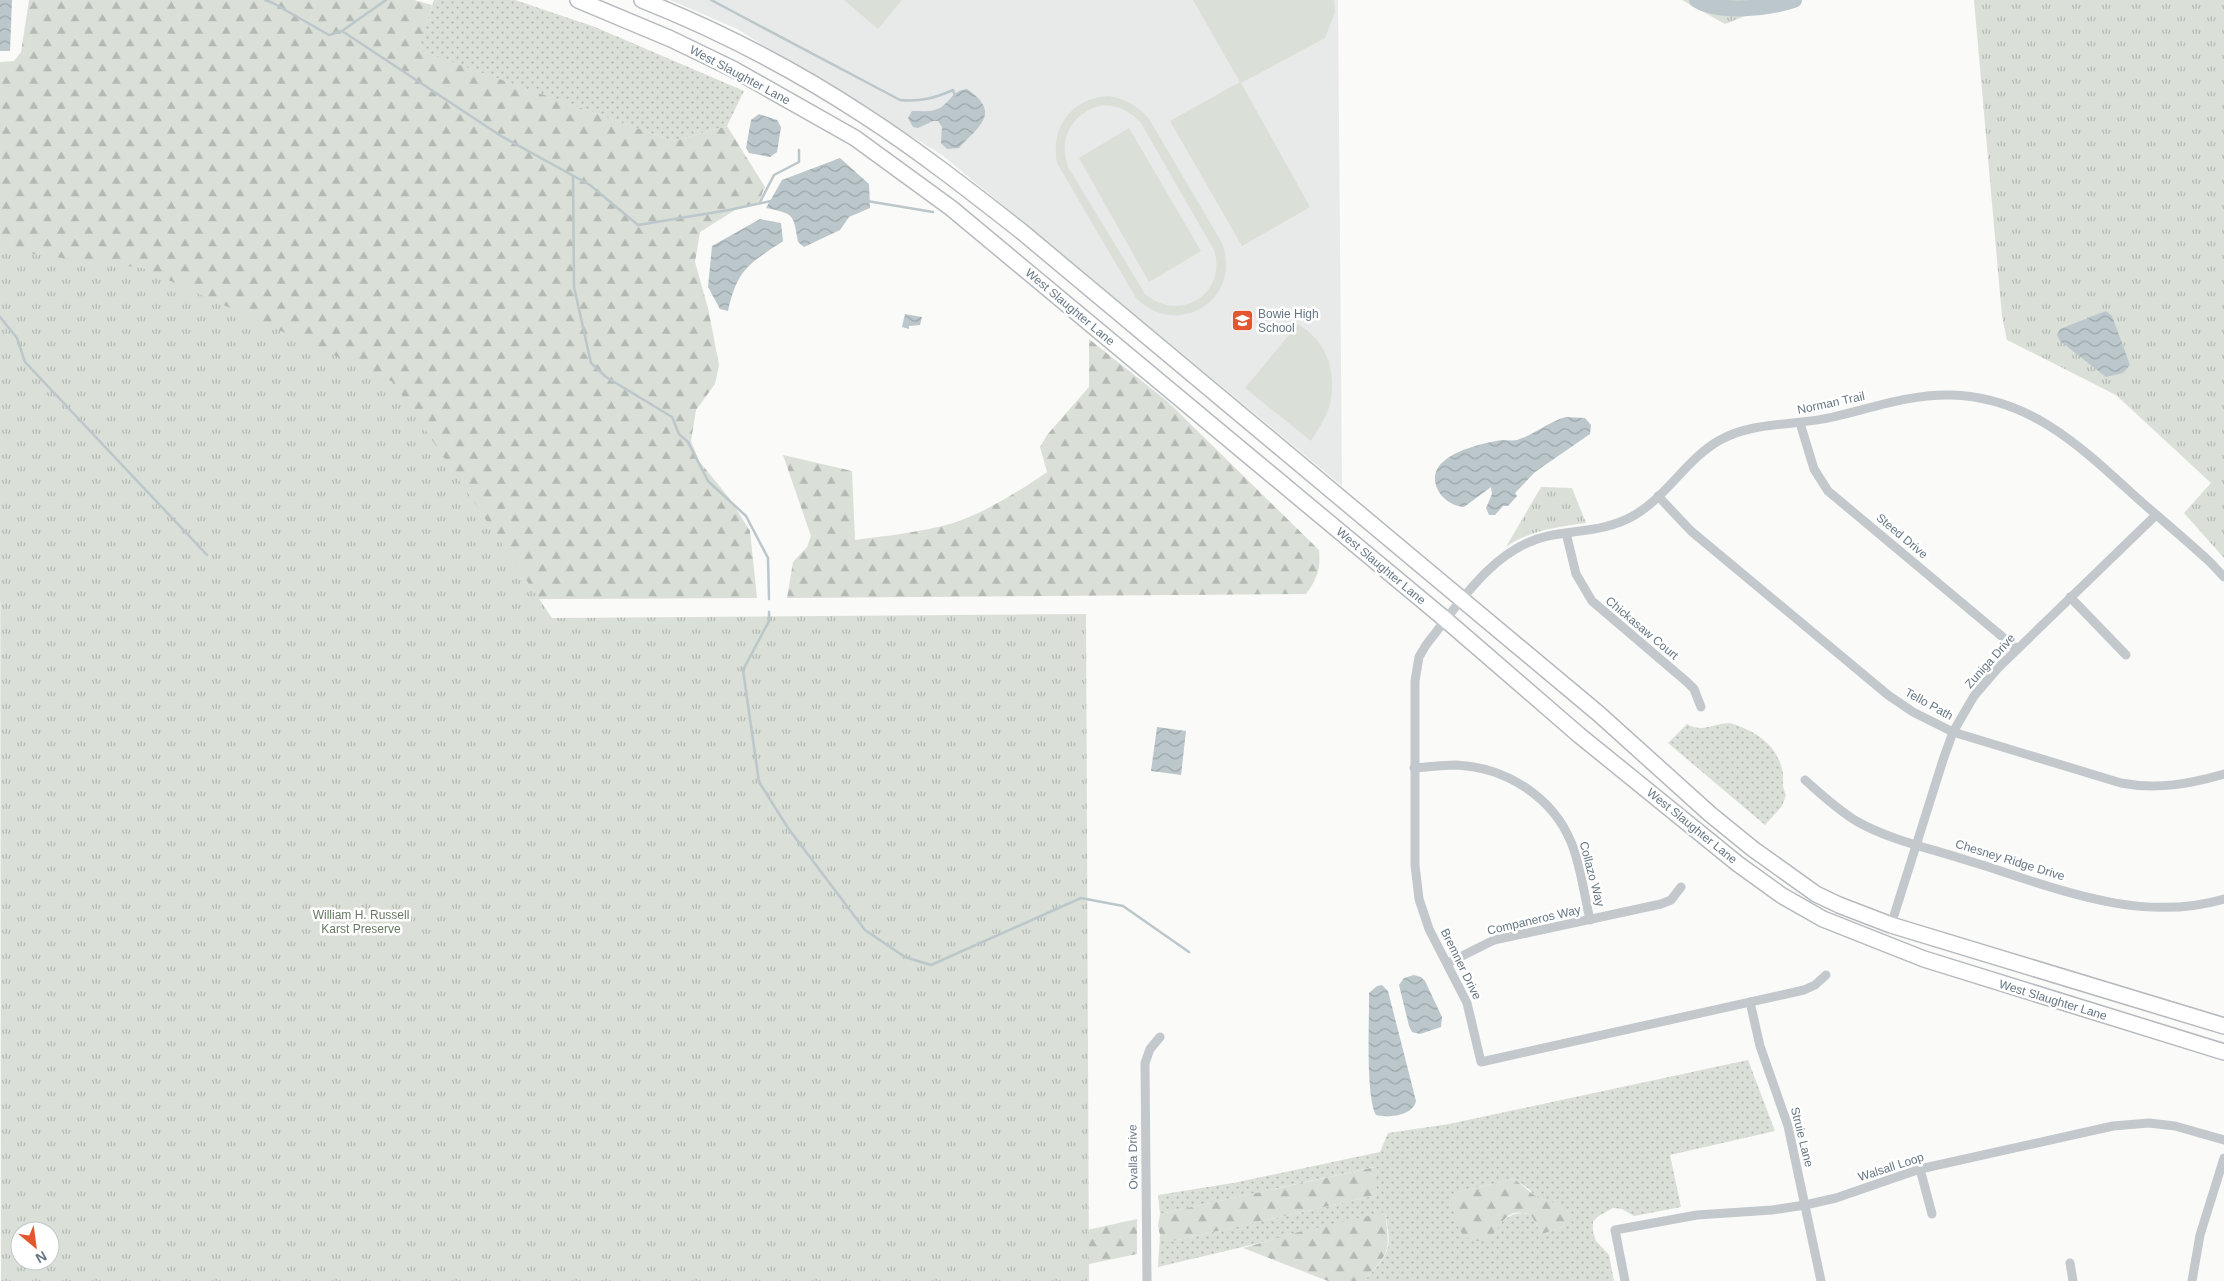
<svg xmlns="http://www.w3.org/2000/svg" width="2224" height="1281" font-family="Arial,sans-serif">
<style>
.built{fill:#e8e9e9}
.grass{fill:url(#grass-dots);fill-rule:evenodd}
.forest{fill:url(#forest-firs)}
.park{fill:url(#park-tufts);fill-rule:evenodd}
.pitch{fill:#dadfd7;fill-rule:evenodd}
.water{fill:url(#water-waves)}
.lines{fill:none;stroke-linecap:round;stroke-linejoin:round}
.stream{stroke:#bbc7cb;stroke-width:2.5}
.river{stroke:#bbc7cb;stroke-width:16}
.primary-casing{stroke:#b5babe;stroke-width:18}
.minor{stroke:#c3c8cc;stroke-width:9}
.primary{stroke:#fff;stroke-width:15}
.labels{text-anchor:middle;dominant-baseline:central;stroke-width:5;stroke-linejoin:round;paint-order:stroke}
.street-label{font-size:12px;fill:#657683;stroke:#fff}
.poi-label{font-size:12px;fill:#657683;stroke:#fff;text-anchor:start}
.park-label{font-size:12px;fill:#687a64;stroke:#fff}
</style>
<defs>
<pattern id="grass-dots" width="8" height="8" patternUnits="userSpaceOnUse" patternTransform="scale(1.25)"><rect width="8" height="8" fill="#dadfd7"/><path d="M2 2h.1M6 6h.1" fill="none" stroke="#b4b9b4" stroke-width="1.8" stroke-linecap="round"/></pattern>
<pattern id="forest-firs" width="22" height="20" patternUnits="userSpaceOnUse" patternTransform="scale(1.25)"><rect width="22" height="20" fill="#dadfd7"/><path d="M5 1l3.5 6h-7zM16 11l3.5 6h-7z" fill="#b4b9b4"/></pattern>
<pattern id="park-tufts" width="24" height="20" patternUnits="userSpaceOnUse" patternTransform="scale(1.25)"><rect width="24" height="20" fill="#dadfd7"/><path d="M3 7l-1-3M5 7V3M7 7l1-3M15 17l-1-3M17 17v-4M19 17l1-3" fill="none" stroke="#b4b9b4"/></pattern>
<pattern id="water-waves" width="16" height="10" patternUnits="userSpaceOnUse" patternTransform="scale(1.25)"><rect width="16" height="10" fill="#bbc7cb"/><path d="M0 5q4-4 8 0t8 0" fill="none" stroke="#9ca6aa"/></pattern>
</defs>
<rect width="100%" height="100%" fill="#fafaf8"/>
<!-- built -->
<polygon class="built" points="670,0 1338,0 1342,486 942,155 737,29"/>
<!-- grass -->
<g class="grass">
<polygon points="434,0 515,0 595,27 744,91 727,126 673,141 417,50"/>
<path d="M1729,723C1752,729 1776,743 1782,769C1785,779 1780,783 1786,795L1782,806L1765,825L1668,743L1687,724C1701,733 1713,724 1729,723Z"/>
<path d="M1748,1060L1775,1131L1670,1155L1681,1207L1634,1216L1622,1209L1613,1208L1597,1217L1593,1222V1232L1596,1241L1609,1255L1614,1281H1364C1389,1253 1393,1251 1385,1213L1158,1267L1160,1235L1173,1241L1377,1195L1374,1167L1160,1214L1158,1195L1233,1183L1380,1152L1388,1133L1449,1124ZM1514,1179L1529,1189L1537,1199L1547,1203L1565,1226L1542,1234L1531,1215C1510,1208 1500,1224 1487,1239L1458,1192Z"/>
</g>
<!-- forest -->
<g class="forest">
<polygon points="29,0 414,0 432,5 418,50 673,141 727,126 765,187 758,203 735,210 700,232 695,262 708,308 719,365 715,384 696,410 691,441 699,461 730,499 750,531 757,598 0,602 0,62 14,61 21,52"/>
<path d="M1089,339L1167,401L1319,550C1321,569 1317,579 1306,594L787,598L793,562L807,547L811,536L783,455L852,471L855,540C884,536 914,533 942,526C977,518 1018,492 1047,472L1040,447L1047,435L1089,387Z"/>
<polygon points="1375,1167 1377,1195 1173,1241 1160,1235 1158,1226 1160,1214"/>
<path d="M1514,1179C1529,1189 1538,1204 1557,1202L1570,1215L1571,1220L1565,1226L1542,1234L1531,1215C1503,1205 1504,1228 1487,1239C1483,1242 1477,1241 1472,1240C1456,1235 1455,1215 1451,1200L1458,1192Z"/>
<path d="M1385,1212C1390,1253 1391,1250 1364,1281H1328L1243,1248L1295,1233Z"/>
<polygon points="1137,1219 1137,1254 1007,1281 855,1281"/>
</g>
<!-- park -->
<g class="park">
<polygon points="1682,0 1786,0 1725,24"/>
<polygon points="1974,0 2224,0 2224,558 2184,513 2211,483 2116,395 2007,340 2002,316"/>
<path d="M0,250L142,268L393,382L552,618L1086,614L1089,1281H1ZM20,1231H50V1261H20Z"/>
<path d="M1541,487L1572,488L1586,523C1558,527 1530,530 1506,547Z"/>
</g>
<!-- pitch -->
<g class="pitch">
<polygon points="844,0 902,0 878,29"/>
<polygon points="1193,0 1334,0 1335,12 1325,38 1241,83 1310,207 1242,246 1170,121 1240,82"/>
<path d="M1109,96C1126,99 1138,106 1149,119L1222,243C1243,299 1178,340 1136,298L1057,163C1050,127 1072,98 1109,96ZM1098,106C1116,104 1129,110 1141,123L1214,250C1228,293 1180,324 1145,294L1068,167C1058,140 1071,115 1098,106Z"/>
<polygon points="1129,128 1201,251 1149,282 1079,158"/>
<path d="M1298,324C1326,341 1337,370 1330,403C1327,417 1318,429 1311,441L1245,388Z"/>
</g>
<!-- water -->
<g class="water">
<polygon points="0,0 12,0 10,51 0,51"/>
<path d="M967,89C1002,113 979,126 959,148L947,149L941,143L942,127L938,121H933L918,128L913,127L908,118L912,111C923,111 936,113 944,105C953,97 955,90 967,89Z"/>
<polygon points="759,114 777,120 781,127 777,152 770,157 749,153 746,148 751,120"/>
<path d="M840,158L869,184L870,208L849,217L840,230L804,247L798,242C793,214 795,214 766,208L782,180Z"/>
<path d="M760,219L781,223L783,241C749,264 737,269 728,311L720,309L708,287L712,246Z"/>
<polygon points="2106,311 2112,316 2130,365 2123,373 2106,377 2060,341 2057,335 2060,329"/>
<polygon points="905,314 922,317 920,325 909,326 909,329 902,327"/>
<path d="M1566,417L1585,418L1591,425L1590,434L1535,472L1515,493L1517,496L1508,506H1503L1495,515H1489L1486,508L1492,494L1491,487L1464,507C1442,506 1423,478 1444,461C1458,449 1484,443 1502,440C1507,440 1512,441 1517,440C1534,435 1548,422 1566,417Z"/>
<polygon points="1157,727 1186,731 1181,775 1151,771"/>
<polygon points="1414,975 1421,977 1425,981 1442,1017 1441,1027 1420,1034 1412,1032 1409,1026 1399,985 1404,978"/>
<path d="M1382,985L1388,991L1416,1101C1413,1116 1388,1118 1376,1115C1366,1097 1369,1028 1369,1004V993L1377,986Z"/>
</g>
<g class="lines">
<!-- stream -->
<g class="stream">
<polyline points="265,0 273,3 329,35 342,31 501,136 590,185 638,225 729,210 771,201"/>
<path d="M711,0L900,100C920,102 935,98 953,90L955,96"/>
<polyline points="342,31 386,0"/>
<polyline points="573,176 574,287 591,363 606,377 672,417 679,434 688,442 708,481 746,516 768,558 769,599"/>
<polyline points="867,201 933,212"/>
<polyline points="760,202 774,175 799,162 799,150"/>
<polyline points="0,317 17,338 25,362 207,555"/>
<polyline points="769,612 769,621 743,670 759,782 788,828 865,930 905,957 931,965 1081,898 1123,906 1189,952"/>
</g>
<!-- river -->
<path class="river" d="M1697,0C1720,14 1769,8 1794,0"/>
<defs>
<g id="primary">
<polyline points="578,0 671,39 733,69 855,138 951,208 1446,620 1579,735 1738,864 1781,895 1823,919 1924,959 2224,1052"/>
<path d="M642,0C720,31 795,70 865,116C919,151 970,191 1021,231L1599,714L1710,814L1753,849L1816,894L1839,905L1891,925L2224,1026"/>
</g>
</defs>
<!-- primary casing -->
<use href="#primary" class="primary-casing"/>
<!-- minor -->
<g class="minor">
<polyline points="1800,423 1814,469 1828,491 2017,649"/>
<path d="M1658,496L1691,531L1888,695L1913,712L1953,732L2121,783C2157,790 2189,784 2224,774"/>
<polyline points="1566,533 1576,574 1592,601 1687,682 1694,689 1701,707"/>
<polyline points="2070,597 2126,655"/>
<path d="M1414,768C1428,767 1443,765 1456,765C1505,767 1552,796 1571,842C1581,866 1584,894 1590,920"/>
<path d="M1805,780C1822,795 1839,811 1858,822C1890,840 1932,849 1966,860C2049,885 2136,925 2224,899"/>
<polyline points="1891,925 1943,760 1953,732 1974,696 1998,668 2156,515"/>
<polyline points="1448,963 1494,940 1661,904 1671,900 1681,887"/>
<path d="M1826,975L1815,985L1804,990L1481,1062L1467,1003L1429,929L1419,899L1415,865V681L1419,657L1426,645C1459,604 1493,548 1548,536C1576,530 1607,531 1633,516C1667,497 1686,459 1720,440C1754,421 1796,426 1833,417C1872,408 1910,394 1951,395C2031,397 2082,448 2137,498C2161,519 2186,540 2210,562L2224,577"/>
<polyline points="1750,1002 1760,1046 1788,1126 1821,1281"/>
<polyline points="1920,1169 1932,1214"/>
<polyline points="2070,1263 2073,1281"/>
<polyline points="1147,1281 1145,1063 1150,1049 1160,1037"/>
<polyline points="1625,1281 1615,1230 1697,1215 1772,1210 1805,1205 1836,1198 1920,1169 2113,1126 2149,1123 2175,1126 2224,1140"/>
<polyline points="2192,1281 2200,1235 2224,1158"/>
</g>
<!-- primary -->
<use href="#primary" class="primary"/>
</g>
<!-- icons -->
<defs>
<symbol id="school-square" viewBox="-11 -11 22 22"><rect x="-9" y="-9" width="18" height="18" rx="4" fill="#e4572e" stroke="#fff"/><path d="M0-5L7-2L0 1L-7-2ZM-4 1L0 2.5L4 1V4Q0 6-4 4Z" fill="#fff"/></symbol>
</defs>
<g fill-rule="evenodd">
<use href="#school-square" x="1230" y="308" width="25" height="25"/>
</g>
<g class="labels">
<!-- street labels -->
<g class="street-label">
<text transform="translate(740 75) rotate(28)">West Slaughter Lane</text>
<text transform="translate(1070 307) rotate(40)">West Slaughter Lane</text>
<text transform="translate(1831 403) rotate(-12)">Norman Trail</text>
<text transform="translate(1902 536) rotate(40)">Steed Drive</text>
<text transform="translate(1381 566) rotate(40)">West Slaughter Lane</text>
<text transform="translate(1642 628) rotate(40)">Chickasaw Court</text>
<text transform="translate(1990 661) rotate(-48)">Zuniga Drive</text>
<text transform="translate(1929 704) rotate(29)">Tello Path</text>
<text transform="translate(1692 826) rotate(39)">West Slaughter Lane</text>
<text transform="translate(2010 860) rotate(17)">Chesney Ridge Drive</text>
<text transform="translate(1592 874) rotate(75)">Collazo Way</text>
<text transform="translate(1534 920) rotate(-13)">Companeros Way</text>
<text transform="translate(1461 964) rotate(64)">Bremner Drive</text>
<text transform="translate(2053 1000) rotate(17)">West Slaughter Lane</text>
<text transform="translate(1802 1137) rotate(76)">Struie Lane</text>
<text transform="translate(1133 1157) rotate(-91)">Ovalla Drive</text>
<text transform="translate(1891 1167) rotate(-18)">Walsall Loop</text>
</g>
<!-- poi labels -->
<g class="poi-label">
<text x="1258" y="314">Bowie High<tspan x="1258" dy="14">School</tspan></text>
</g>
<!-- park labels -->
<g class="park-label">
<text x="361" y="915">William H. Russell<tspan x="361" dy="14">Karst Preserve</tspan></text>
</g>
</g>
<!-- north arrow -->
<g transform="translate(35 1246) rotate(151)"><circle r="24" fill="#ffffff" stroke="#c1c8cd"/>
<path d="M0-4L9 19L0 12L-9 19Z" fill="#e4572e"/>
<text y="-8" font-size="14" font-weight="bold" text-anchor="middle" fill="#657683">N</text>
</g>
</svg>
